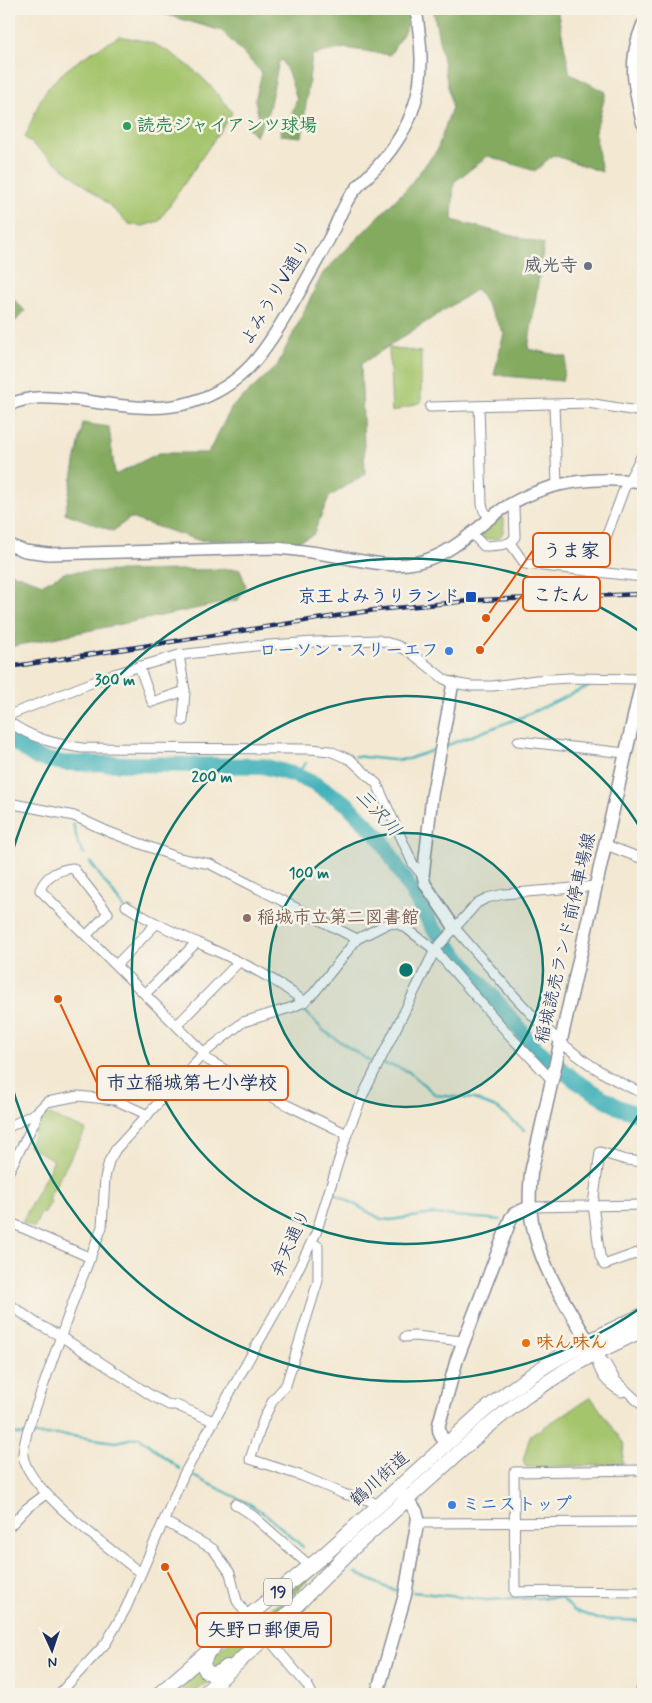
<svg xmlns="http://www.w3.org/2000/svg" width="652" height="1703" font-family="Mynerve,'Klee One',sans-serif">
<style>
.green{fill:#a5c56d;stroke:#607a66}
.forest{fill:#84aa60;stroke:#506c5f}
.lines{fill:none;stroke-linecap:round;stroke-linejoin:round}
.stream{stroke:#41b1ba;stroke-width:2.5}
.river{stroke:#41b1ba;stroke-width:16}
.minor-casing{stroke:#878c98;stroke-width:11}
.tertiary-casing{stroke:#878c98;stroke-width:14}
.secondary-casing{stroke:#878c98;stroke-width:15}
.primary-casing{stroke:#878c98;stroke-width:16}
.minor{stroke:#fff;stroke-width:9}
.tertiary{stroke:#fff;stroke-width:11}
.secondary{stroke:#fff;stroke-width:12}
.primary{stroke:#fff;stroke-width:14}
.rail-casing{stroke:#1b2f5e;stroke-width:4.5}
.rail{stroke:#f7f3e8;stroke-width:2.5;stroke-dasharray:8;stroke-linecap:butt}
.ring{fill:none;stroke:#0f766e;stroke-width:2.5}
.leisure-dot{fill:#2e9e5b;stroke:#f7f3e8;stroke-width:2}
.worship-dot{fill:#6b7280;stroke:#f7f3e8;stroke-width:2}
.transit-dot{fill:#1a4fb4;stroke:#f7f3e8;stroke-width:2}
.shop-dot{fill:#3f7fe0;stroke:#f7f3e8;stroke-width:2}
.education-dot{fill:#8d6e63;stroke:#f7f3e8;stroke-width:2}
.food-dot{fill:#e8710a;stroke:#f7f3e8;stroke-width:2}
.labels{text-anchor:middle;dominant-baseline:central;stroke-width:5;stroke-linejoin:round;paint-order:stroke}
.shield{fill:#f7f3e8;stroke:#5d6a87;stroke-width:1}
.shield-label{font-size:16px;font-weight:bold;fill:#1b2f5e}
.leisure-label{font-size:18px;font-weight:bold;fill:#27864d;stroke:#f7f3e8;text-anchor:start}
.worship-label{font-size:18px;font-weight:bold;fill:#5b616d;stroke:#f7f3e8;text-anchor:end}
.street-label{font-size:18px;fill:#1b2f5e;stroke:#f7f3e8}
.transit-label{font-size:18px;font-weight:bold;fill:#164399;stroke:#f7f3e8;text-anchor:end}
.shop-label{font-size:18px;font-weight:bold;fill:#366cbe;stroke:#f7f3e8;text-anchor:end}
.education-label{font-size:18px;font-weight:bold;fill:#785e54;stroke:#f7f3e8;text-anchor:start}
.food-label{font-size:18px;font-weight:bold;fill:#c56008;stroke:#f7f3e8;text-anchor:start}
.water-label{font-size:19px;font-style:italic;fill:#26567a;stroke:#f7f3e8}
.centre{fill:#0f766e;stroke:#f7f3e8;stroke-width:2.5}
.ring-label{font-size:15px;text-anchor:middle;font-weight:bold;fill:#0f766e;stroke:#f7f3e8;stroke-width:5;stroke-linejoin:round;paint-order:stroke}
.leader{fill:none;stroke:#de5710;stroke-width:2}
.callout-dot{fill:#de5710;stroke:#f7f3e8;stroke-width:2}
.callout{fill:#f7f3e8;stroke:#de5710;stroke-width:2}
.callout-label{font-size:19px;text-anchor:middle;font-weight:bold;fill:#1b2f5e}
</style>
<rect width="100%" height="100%" fill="#f7f3e8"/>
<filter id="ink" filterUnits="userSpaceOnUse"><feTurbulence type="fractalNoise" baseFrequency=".02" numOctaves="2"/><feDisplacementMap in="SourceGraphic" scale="10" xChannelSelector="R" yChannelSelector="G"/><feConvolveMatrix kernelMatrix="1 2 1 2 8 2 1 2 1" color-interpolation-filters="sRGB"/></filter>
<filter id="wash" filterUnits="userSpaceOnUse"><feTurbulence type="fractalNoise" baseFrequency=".0096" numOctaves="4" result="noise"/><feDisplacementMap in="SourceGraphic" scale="20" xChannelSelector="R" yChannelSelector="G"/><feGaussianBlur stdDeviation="1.12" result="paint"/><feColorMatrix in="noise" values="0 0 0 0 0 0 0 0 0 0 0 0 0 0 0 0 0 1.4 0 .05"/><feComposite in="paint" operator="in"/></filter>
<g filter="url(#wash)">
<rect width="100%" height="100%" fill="#f3e8d2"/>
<!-- green -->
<g class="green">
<path d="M120,36C132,39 147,40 158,46C188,61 214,86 232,113L159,221L143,226L129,224L107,203L25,138C30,126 34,113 40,101C54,72 93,51 120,36Z"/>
<polygon points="389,348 421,352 421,402 392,412"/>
<path d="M501,517L504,518C504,528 505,533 498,539H481L480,534Z"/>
<polygon points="45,1113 86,1130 48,1199 51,1201 44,1214 41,1213 34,1228 22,1222 54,1160 28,1146"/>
<polygon points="591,1397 624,1444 622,1465 526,1467 523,1461 530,1436"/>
<polygon points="344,1547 291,1596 285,1593"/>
<polygon points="281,1602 285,1605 283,1610 259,1635 248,1623"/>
<polygon points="243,1629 253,1639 250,1643 215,1670 208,1661"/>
<polygon points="200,1669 212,1680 192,1694 170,1694"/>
</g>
<!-- forest -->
<g class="forest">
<polygon points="152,9 407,9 409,24 390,55 345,48 312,55 302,137 280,135 283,124 290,118 297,99 289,75 282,60 279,62 268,113 256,136 246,126 250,121 259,119 255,100 262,73 222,31 164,14"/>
<polygon points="433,9 557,9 570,74 606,92 595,134 602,172 553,155 535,171 488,156 454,182 452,220 544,244 528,349 567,357 562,381 494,375 504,333 477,289 361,364 365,474 329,497 313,535 296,542 198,540 130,518 113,531 65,513 83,423 109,427 115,475 159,453 208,453 232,407 277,366 323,273 407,188 437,150 452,107"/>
<polygon points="9,294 25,311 9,328"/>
<polygon points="240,569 246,586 238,600 9,647 9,572 43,584 66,572"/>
</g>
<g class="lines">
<!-- stream -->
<g class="stream">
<polyline points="445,746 522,717 591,685"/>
<polyline points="355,756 392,760 408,759 437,749"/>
<polyline points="295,775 306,763"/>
<polyline points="73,823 78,844 84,854"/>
<polyline points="90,862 124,908"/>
<polyline points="243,969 263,979"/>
<polyline points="304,1010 324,1031 371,1062"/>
<polyline points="384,1064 397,1067 409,1072 436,1095 474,1099 498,1109 524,1130"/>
<polyline points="336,1194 381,1219 390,1220 433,1214 501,1220"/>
<polyline points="9,1433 23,1435"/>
<polyline points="29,1435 65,1435 115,1442 139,1437 180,1469"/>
<polyline points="191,1475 250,1504 268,1516 303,1547"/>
<polyline points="356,1573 385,1587 399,1591"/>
<polyline points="413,1592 487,1600 561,1597 573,1610 598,1619 643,1621"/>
</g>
<!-- river -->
<polyline class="river" points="9,739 37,758 64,763 263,766 295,775 315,784 347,804 381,839 433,928 492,996 535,1048 576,1081 618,1107 643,1116"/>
</g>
</g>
<g filter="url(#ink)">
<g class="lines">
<defs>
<g id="minor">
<polyline points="554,405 557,484"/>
<polyline points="479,406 482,504 484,511 490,518"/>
<polyline points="430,407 588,403 643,412"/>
<path d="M472,534L484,546C495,545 509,547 515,537L514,507L512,503"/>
<polyline points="510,543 525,564 643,577"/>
<polyline points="590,571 595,567 624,489 643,453"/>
<polyline points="179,655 185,691 183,721"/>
<polyline points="139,666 152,702 185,691"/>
<polyline points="9,715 114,674 179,655 255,646 314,642 378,640 396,645 410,652 444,679 453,683 471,686 493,686 536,680 570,678 642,679"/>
<path d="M9,722C31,738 55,744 82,748L310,749L330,751L351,760L377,784L413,864L423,876"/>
<polyline points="518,741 625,753"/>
<polyline points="9,803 74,816 109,832 179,858 210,864 357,939"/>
<polyline points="606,845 643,859"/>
<path d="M126,906C136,912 145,918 156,923C205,949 261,965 304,1002"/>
<path d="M454,927C511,991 561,1061 643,1093"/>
<path d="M86,936L108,913L73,868C58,870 46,875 40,890L204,1053"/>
<polyline points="116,965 156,924"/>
<polyline points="145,994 197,942"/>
<polyline points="177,1025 239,962"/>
<polyline points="201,1056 283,1103 347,1134"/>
<polyline points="9,1127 37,1112 47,1102 78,1096 115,1100 148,1115"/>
<polyline points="643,1162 626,1160 600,1152 593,1205 600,1256 604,1265 643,1251"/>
<polyline points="9,1171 35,1121 37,1112"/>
<polyline points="530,1207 643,1205"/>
<polyline points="9,1222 91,1258"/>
<polyline points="311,1243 318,1246 318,1281 286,1385 273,1400 264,1418 250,1459 302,1476 344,1494 371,1501 378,1506"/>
<polyline points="9,1304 36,1323 62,1337 152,1396 169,1405 176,1405 213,1421"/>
<polyline points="405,1337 414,1336 463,1341"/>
<polyline points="595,1353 606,1364 616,1381 643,1406"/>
<path d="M595,1354C599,1373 604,1382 622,1392"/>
<path d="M643,1470L514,1472L515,1592C558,1590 600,1592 643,1592"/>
<polyline points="235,1504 252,1515 310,1566"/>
<polyline points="164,1521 213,1549 230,1573 237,1601 248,1617"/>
<polyline points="418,1523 643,1522"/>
<polyline points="9,1527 27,1508 46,1494"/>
<path d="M140,1573C112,1549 27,1491 23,1455C23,1448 26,1439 27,1432L74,1299L102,1227L105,1178L109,1161L116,1149L204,1053L243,1022L293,1007L304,1002L314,993L357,939L389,923L398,924L406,928L435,950L511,1037L551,1079"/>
<polyline points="266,1636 308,1686 312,1694"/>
<polyline points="59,1694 106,1643 126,1608 184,1474 288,1290 316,1233 347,1134 363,1095 435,950 470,911 477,903 487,898 504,894 596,886"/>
<polyline points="640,1694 643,1683"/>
</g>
<g id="tertiary">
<path d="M9,405C32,394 55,398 79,400C116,405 156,413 192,402C244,386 267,349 292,305C305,283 317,261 329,239C336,225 341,211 349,198C357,186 367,177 377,167C393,149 407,129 414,106C425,74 421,42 416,9"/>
<path d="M9,545L25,551L49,554L276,548C302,550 326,554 351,559C374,563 396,568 419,562C447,555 467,537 489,519C533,483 588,475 643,482"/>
<polyline points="453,683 432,796 423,876 425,884 454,927"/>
</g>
<g id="secondary">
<path d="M643,25C628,60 634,87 643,123"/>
<path d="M593,1349C566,1305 535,1260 530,1208C529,1196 530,1184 531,1173L643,677"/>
<path d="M447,1444C441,1437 438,1433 439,1424L457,1359L511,1218L514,1214L530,1207"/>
<polyline points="377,1694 405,1595 418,1518 416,1511 401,1493"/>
</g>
<g id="primary">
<path d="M208,1651L203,1663C206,1678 218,1675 227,1667"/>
<path d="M159,1694L248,1617L325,1554L479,1415C507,1392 536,1370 567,1353C592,1339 618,1327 643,1315"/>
<polyline points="204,1694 260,1642 353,1548 486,1428 525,1397 566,1370 595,1353 643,1330"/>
</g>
</defs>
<!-- minor casing -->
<use href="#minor" class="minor-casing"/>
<!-- tertiary casing -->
<use href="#tertiary" class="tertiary-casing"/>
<!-- secondary casing -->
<use href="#secondary" class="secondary-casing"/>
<!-- primary casing -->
<use href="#primary" class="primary-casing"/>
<!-- minor -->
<use href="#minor" class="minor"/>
<!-- tertiary -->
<use href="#tertiary" class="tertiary"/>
<!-- secondary -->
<use href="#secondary" class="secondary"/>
<!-- primary -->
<use href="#primary" class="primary"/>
<defs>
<polyline id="rail" points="9,667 375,610 480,600 643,594"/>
</defs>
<!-- rail casing -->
<use href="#rail" class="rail-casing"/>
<!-- rail -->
<use href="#rail" class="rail"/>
</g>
</g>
<!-- distance rings -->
<circle cx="406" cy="970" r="137" fill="#0f766e" fill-opacity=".12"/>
<g class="ring">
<circle cx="406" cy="970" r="137"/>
<path d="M642 1109A274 274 0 1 1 642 831"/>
<path d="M642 1307A411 411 0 0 1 9 1076M9 864A411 411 0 0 1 642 633"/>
</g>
<!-- markers -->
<circle class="leisure-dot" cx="127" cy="126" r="5"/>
<circle class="worship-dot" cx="588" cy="266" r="5"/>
<rect class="transit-dot" x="465" y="591" width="12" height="12" rx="2.5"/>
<g class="shop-dot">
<circle cx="449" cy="651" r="5"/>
<circle cx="452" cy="1505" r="5"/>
</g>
<circle class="education-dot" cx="247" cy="918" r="5"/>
<circle class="food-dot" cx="526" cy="1343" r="5"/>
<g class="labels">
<!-- shield labels -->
<rect class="shield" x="264" y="1578.5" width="28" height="27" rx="4"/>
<g class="shield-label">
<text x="278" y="1592">19</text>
</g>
<!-- leisure labels -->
<g class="leisure-label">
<text x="137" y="126">読売ジャイアンツ球場</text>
</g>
<!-- worship labels -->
<g class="worship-label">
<text x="578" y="266">威光寺</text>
</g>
<!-- street labels -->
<g class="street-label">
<text transform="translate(276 293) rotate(-59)">よみうりV通り</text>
<text transform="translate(566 938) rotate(-77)">稲城読売ランド前停車場線</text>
<text transform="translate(291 1243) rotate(-66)">弁天通り</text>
<text transform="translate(380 1479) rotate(-42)">鶴川街道</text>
</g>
<!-- transit labels -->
<g class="transit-label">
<text x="460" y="597">京王よみうりランド</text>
</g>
<!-- shop labels -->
<g class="shop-label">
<text x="439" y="651">ローソン・スリーエフ</text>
<text x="462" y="1505" text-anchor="start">ミニストップ</text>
</g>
<!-- education labels -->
<g class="education-label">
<text x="257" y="918">稲城市立第二図書館</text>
</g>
<!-- food labels -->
<g class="food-label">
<text x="536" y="1343">味ん味ん</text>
</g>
<!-- water labels -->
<g class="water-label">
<text transform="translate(378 813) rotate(47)">三沢川</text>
</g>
</g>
<circle cx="406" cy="970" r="8" class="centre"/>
<g class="ring-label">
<text x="115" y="685">300 m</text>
<text x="212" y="782">200 m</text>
<text x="309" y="878">100 m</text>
</g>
<!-- callouts -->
<path class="leader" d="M486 618L533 550M480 650L523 594M58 999L97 1083M165 1567L197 1630"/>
<g class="callout-dot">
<circle cx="486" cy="618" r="5"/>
<circle cx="480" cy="650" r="5"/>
<circle cx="58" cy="999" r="5"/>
<circle cx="165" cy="1567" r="5"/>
</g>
<g class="callout">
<rect x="533" y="533" width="77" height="34" rx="5"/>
<rect x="523" y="577" width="77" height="34" rx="5"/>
<rect x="97" y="1066" width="191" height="34" rx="5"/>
<rect x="197" y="1613" width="134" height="34" rx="5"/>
</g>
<g class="callout-label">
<text x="571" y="557">うま家</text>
<text x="561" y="601">こたん</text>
<text x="192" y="1089">市立稲城第七小学校</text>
<text x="264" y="1636">矢野口郵便局</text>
</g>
<!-- margin -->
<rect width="652" height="1703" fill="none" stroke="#f7f3e8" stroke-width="30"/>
<!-- north arrow -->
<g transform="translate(52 1650) rotate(177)" stroke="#f7f3e8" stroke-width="4" paint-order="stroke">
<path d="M0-4L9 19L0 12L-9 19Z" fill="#1b2f5e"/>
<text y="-8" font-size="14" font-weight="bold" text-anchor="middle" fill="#1b2f5e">N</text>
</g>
</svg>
